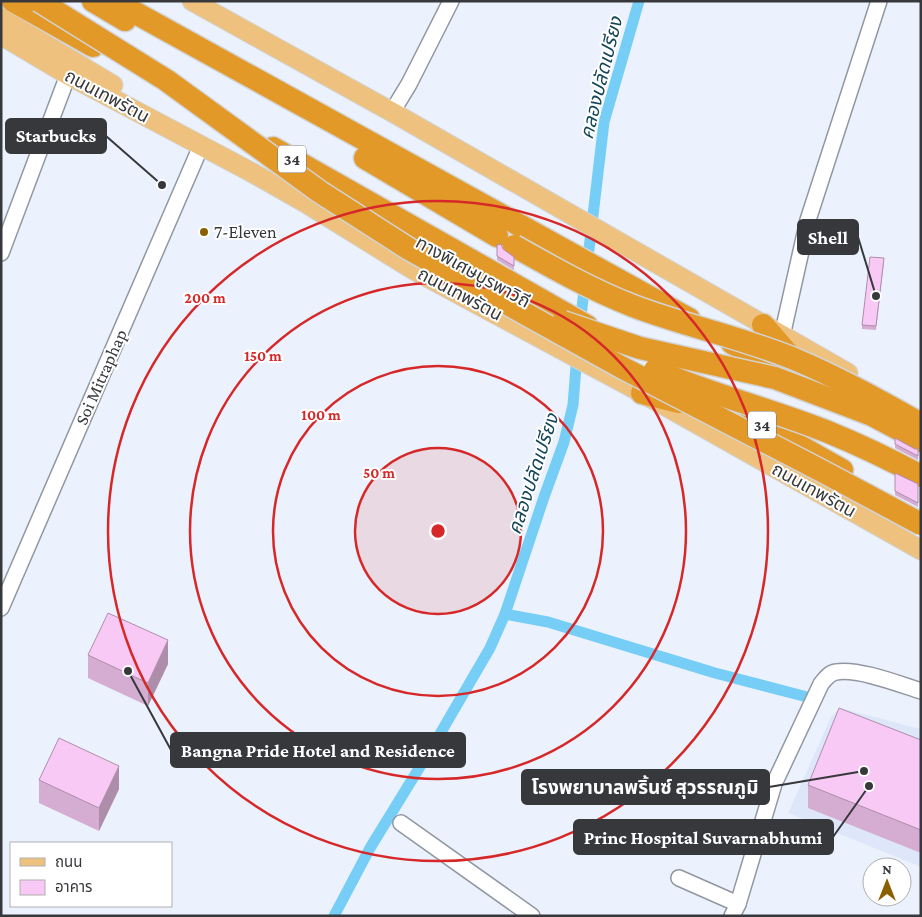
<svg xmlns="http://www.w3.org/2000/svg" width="922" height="917" font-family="'Crimson Pro','Noto Sans Thai',serif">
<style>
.built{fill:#dee7f9}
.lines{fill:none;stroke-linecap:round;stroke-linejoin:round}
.canal{stroke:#76cef7;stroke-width:11}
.minor-casing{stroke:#9197a1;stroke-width:18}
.major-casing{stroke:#d3d3d4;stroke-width:21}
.highway-casing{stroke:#d3d3d4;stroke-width:25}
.minor{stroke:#fff;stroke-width:15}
.major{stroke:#eec27e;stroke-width:19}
.highway{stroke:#e29928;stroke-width:22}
.highway-bridge-casing{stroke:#d3d3d4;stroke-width:25;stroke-linecap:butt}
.highway-bridge{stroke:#e29928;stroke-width:22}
.wall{fill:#d5add2}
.shaded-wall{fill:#ae8dab}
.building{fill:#f8c9f4;stroke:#ae8dab}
.ring{fill:none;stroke:#d62828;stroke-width:2.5}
.poi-dot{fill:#8a6101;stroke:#fff;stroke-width:2}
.labels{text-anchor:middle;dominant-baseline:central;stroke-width:4;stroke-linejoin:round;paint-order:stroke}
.shield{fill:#fff;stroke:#727476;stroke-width:1}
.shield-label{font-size:16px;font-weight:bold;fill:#36383c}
.street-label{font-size:18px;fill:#36383c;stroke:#fff}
.poi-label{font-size:18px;fill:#36383c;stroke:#fff;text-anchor:start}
.water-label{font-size:19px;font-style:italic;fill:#13455a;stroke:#fff}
.centre{fill:#d62828;stroke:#fff;stroke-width:2.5}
.ring-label{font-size:15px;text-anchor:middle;font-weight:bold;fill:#d62828;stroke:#fff;stroke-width:4;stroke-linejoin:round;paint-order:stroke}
.leader{fill:none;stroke:#36383c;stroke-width:2}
.callout-dot{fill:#36383c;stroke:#fff;stroke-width:2}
.callout{fill:#36383c;stroke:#36383c;stroke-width:2}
.callout-label{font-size:19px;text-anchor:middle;font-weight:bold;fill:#fff}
</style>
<rect width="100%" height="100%" fill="#ecf2fd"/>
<!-- built -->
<polygon class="built" points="840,708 921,729 921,867 788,813 831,717"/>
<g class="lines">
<!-- canal -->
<g class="canal">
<polyline points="587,266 604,122 639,1"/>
<polyline points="580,325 585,282"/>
<polyline points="505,614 548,622 715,673 811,698"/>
<polyline points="334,916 370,848 437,739 490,648 505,614 544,497 564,442 573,405 577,354"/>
</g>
<defs>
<g id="minor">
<polyline points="392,112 409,84 451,1"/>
<polyline points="1,253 68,75"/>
<polyline points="782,336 808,220 879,1"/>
<polyline points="1,608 201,146"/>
<polyline points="401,823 532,916"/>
<polyline points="679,878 738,904"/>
<path d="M732,916L738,904L774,784L821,684C825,679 829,673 836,672C858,668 899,684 921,691"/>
</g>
<g id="major">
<polyline points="192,1 392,112 848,373"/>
<polyline points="1,18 113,85"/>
<polyline points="1,35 68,75 251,172 304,202 412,269 642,393 921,550"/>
</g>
<g id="highway">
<polyline points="13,1 93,46"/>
<polyline points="93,1 125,20"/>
<polyline points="114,1 689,319"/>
<polyline points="273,148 587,326"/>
<polyline points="365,158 497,236"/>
<polyline points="763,325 797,364"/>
<polyline points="732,343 801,381"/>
<polyline points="642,393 679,402"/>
<polyline points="717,399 842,470"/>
</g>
</defs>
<!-- minor casing -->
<use href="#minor" class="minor-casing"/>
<!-- major casing -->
<use href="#major" class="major-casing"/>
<!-- highway casing -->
<use href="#highway" class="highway-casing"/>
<!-- minor -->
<use href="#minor" class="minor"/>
<!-- major -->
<use href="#major" class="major"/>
<!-- highway -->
<use href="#highway" class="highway"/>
<defs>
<g id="highway-bridge">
<polyline points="39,1 166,80 320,192 409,249 621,367 820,470 921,524"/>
<path d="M514,246C553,268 592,290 633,306C688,327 745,338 799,361C841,379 881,401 921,424"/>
<polyline points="563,322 640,348 775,378 872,415 921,441"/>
<path d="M655,370C711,395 771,409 828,432C860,445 891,460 921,476"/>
</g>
</defs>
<!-- highway-bridge casing -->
<use href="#highway-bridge" class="highway-bridge-casing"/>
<!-- highway-bridge -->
<use href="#highway-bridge" class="highway-bridge"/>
</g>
<!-- wall -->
<g class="wall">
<polygon points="497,245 514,257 514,270 497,260"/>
<polygon points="884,262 876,330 862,329 862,325"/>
<polygon points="895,438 915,449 918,449 918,460 895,448"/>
<polygon points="895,473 918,484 918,507 895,495"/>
<polygon points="88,655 168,664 148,706 88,678"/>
<polygon points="921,740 921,853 808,808 808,785"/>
<polygon points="39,780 119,789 99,831 39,803"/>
</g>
<!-- shaded-wall -->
<g class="shaded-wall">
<polygon points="168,640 168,664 148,706 148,683"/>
<polygon points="119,766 119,789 99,831 99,808"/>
</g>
<!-- building -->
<g class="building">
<polygon points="501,244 503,249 514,257 514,266 497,256 497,245"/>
<polygon points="870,257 884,258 876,326 862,325"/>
<polygon points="895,438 915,449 918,449 918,456 895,444"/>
<polygon points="895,473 918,484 918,503 895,491"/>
<polygon points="108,613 168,640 148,683 88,655"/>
<polygon points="839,708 921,740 921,830 808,785"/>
<polygon points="59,738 119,766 99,808 39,780"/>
</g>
<!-- distance rings -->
<circle cx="438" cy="531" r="83" fill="#d62828" fill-opacity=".12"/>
<g class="ring">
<circle cx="438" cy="531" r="83"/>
<circle cx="438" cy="531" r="165"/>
<circle cx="438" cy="531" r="248"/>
<circle cx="438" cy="531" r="330"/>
</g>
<!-- markers -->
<circle class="poi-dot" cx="204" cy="232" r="5"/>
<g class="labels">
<!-- shield labels -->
<g class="shield">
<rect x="278" y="145.5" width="28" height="27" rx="4"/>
<rect x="748" y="411.5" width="28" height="27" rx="4"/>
</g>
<g class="shield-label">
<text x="292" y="159">34</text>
<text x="762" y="425">34</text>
</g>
<!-- street labels -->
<g class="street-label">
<text transform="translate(107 96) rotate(28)">ถนนเทพรัตน</text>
<text transform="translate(473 272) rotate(29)">ทางพิเศษบูรพาวิถี</text>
<text transform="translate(460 294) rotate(28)">ถนนเทพรัตน</text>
<text transform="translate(101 377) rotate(-66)">Soi Mitraphap</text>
<text transform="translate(814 490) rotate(29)">ถนนเทพรัตน</text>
</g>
<!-- poi labels -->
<g class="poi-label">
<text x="214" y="232">7-Eleven</text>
</g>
<!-- water labels -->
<g class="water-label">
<text transform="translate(601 78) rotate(-76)">คลองปลัดเปรียง</text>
<text transform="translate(533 474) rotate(-72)">คลองปลัดเปรียง</text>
</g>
</g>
<circle cx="438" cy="531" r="8" class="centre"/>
<g class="ring-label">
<text x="205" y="303">200 m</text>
<text x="263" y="361">150 m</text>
<text x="321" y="420">100 m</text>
<text x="379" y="478">50 m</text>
</g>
<!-- callouts -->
<path class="leader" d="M162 185L106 136M876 296L858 237M128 671L171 750M864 771L769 787M869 786L833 837"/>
<g class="callout-dot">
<circle cx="162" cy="185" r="5"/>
<circle cx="876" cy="296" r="5"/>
<circle cx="128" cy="671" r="5"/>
<circle cx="864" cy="771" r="5"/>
<circle cx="869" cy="786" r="5"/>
</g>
<g class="callout">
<rect x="6" y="119" width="100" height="34" rx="5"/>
<rect x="798" y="220" width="60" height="34" rx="5"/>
<rect x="171" y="733" width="294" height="34" rx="5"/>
<rect x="522" y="770" width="247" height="34" rx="5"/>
<rect x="574" y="820" width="259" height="34" rx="5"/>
</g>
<g class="callout-label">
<text x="56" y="142">Starbucks</text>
<text x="828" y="244">Shell</text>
<text x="318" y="757">Bangna Pride Hotel and Residence</text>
<text x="645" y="794">โรงพยาบาลพริ้นซ์ สุวรรณภูมิ</text>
<text x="703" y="844">Princ Hospital Suvarnabhumi</text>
</g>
<!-- border -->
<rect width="922" height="917" fill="none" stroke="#36383c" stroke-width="5"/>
<!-- legend -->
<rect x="10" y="842" width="162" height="65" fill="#ffffff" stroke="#afafb1"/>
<rect x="20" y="858" width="25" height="8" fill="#eec27e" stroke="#afafb1"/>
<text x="55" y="867" font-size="15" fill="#36383c">ถนน</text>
<rect x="20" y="880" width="25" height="15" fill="#f8c9f4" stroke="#afafb1"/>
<text x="55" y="892" font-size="15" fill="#36383c">อาคาร</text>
<!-- north arrow -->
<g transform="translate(887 882)"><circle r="24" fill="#ffffff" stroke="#afafb1"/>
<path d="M0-4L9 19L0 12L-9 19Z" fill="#8a6101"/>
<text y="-8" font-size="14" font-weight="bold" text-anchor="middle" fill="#36383c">N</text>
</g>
</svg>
